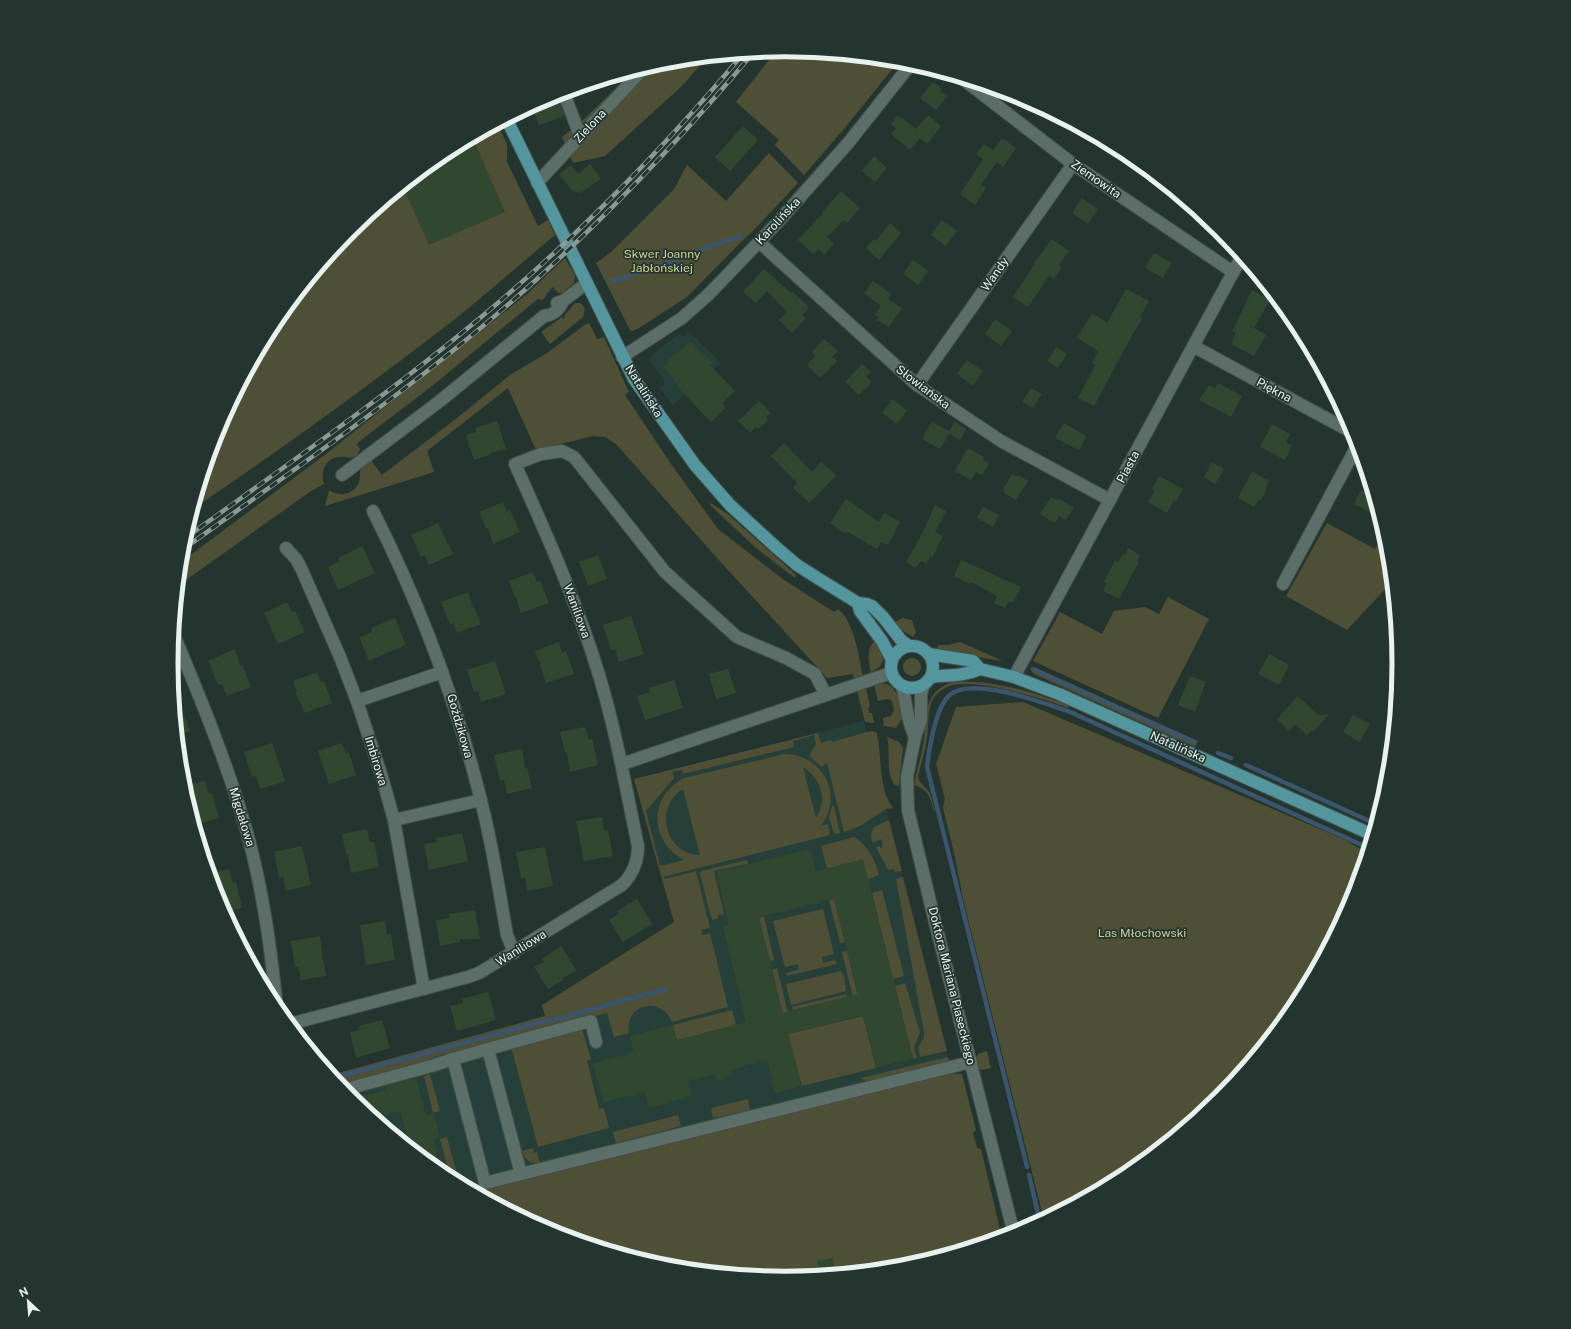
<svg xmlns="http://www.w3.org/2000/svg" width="1571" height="1329" font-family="'Public Sans',sans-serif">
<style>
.built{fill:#264039}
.green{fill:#4f4f35;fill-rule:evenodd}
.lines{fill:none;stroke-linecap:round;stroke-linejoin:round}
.stream{stroke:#3b566c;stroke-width:4.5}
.building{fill:#32472f;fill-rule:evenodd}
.minor-casing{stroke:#41504c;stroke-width:14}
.major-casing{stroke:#41504c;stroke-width:14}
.minor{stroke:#5b6e68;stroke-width:12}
.major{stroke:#53969d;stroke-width:12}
.rail-casing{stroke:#8b9994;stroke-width:4.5}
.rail{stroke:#243530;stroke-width:3;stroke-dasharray:9;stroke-linecap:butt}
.labels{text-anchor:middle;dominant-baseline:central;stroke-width:3.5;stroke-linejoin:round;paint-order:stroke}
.street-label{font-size:12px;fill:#e8f3ef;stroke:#243530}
.park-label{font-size:12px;fill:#d0cf92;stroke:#243530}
.rim{fill:none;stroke:#e8f3ef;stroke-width:5}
</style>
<rect width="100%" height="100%" fill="#243530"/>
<!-- built -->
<g class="built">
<polygon points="688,331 721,363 673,405 660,388 664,385 664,381 649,360 653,354 679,334 683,337"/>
<polygon points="864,721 952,1074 479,1194 444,1175 351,1099 338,1083 548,1026 542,1005 674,922 634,779"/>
</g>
<!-- green -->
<g class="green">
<polygon points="786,50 902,62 900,65 895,66 843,130 804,175 775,145 779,140 736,102 776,51"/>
<polygon points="706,58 683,85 605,156 573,163 562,137 579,124 633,72 666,62"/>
<path d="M498,125L507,144V162L538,226L548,220L555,235C521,263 489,292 455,319C370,385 283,448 194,508L218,429L275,323L351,230L444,153Z"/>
<polygon points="769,153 798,183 752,232 744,239 687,297 639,328 632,331 630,330 596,263 611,252 674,189 687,165 726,201"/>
<path d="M565,258L575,275L574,283L562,293H558L553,287C547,292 547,296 541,301L539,298L432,386L356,444L360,449L357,455C349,460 347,456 339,457C325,458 320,472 324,484L311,491L179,585L181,562L326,454L526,295Z"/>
<path d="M575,303H580C586,307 585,311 583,317L550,344L541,332L562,317L564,319L565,317L564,316Z"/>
<path d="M589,323L597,339L604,337L629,392L625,395L671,464L718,529L784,580L834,612L838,609C855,623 858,655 863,676L854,679L853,674L827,678L717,558L616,444L605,437L593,436L536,450L508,388L427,451L434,472L325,506L329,490C338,497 353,495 358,484C361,479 359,473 361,468C363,465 368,462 371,460L382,475L457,418L510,375L547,353L586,324Z"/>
<polygon points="711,503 729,515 796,575 795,578 756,548 710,505"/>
<polygon points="1327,523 1375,549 1384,532 1388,545 1393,590 1390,584 1347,630 1286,596"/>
<polygon points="1168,597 1209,619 1158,718 1033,661 1060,612 1102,634 1114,611 1145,607 1159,614"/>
<polygon points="903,618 912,620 916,632 913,637 900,629 894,622"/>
<path d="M876,639C882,653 890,664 871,672C868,660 866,649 876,639Z"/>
<polygon points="960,642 1003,661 952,653 937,648 938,645 949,645"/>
<circle cx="912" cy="667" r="9"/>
<polygon points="1034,667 1198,741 1195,747 1036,675 1032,672 1030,668"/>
<path d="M952,682C992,679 1032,692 1069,705L1068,708C1039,697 983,680 952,685C945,687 937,693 933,699C927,710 929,726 927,738C925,751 921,764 918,777L920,782L930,793L935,812H934C931,800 929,789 914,785C916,771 921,759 923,745C928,718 920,694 952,682Z"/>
<path d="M881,683C899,684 901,706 902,719L896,728L884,726L883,718L891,716L894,710L892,701L888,699L878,701L874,684Z"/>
<polygon points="866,688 870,707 868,708 869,713 872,713 874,723 865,722 857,691"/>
<polygon points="1023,702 1345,840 1367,853 1353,900 1296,1006 1220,1099 1127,1176 1044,1220 963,899 955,857 943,808 945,799 936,764 956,707"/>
<path d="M873,731L877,733C882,756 878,788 893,808L886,809L860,826L844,832L827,763L822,767L809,756L816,744L814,735L793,741L794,747L683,774L682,770L672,772L674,778L646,811L660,866L684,860C649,841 648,797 684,778L785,754C812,754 835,778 830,806C829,813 825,820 821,826L828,824L830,835L663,877L665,879L696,871L710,928L701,930L702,935L710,933L728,1007L672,1022C660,994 624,1005 629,1033L614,1037L607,1013L549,1028L548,1027L434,1057L431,1062L340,1086L331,1075L545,1016L542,1005L674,922L634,779L818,733L821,743L831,740L832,742L867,732ZM803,767C821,778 828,800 816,818ZM683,789L700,855C664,854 654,806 683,789Z"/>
<path d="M887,737L899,742L903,748L899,786L895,785C885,773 891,752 887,737Z"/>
<polygon points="832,806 834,806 840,833 834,834 829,817"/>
<path d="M889,820L902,871L895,872L894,869L888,870L876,847L880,846V848L883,847L881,839L873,843C870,837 871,832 874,827Z"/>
<path d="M854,837C867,844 876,861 879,875L868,879L827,868L821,846Z"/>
<polygon points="747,860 753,883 757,904 746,864 714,871 724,914 718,915 718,918 713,920 711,917 700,874 701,871"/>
<polygon points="903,877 947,1051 920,1057 918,1047 924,1038 924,1032 896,879"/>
<polygon points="882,890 904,976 893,979 872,893"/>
<polygon points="834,899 845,942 840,943 829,900"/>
<polygon points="823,909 834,954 822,957 823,963 835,960 837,964 787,976 786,973 799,969 798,964 785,967 773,921"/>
<polygon points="764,916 774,960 770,961 759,918"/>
<polygon points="847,951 860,1004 855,1006 842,952"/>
<polygon points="777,968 790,1022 785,1023 772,970"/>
<polygon points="841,971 844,977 846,991 791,1005 786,984"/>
<polygon points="905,983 920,1032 914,1048 917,1058 913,1059 895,986"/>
<polygon points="847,994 847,997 793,1010 792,1007"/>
<polygon points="732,1010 736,1025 677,1040 673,1025"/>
<polygon points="863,1016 876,1068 802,1086 788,1034"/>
<polygon points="582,1029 591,1059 587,1061 599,1109 604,1108 609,1128 538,1147 511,1046"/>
<polygon points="987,1051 991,1068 982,1070 979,1069 976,1057 978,1054"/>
<polygon points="948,1057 950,1063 868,1082 861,1078"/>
<polygon points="952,1072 953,1074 962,1074 976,1130 973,1133 977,1148 981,1149 1002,1238 905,1267 785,1279 665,1267 550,1232 475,1192 632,1150"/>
<polygon points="430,1074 440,1111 433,1113 424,1076"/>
<polygon points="748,1099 750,1110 713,1118 711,1108"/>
<polygon points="678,1115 681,1126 616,1143 613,1132"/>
<polygon points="447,1137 457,1174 450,1176 440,1139"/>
<polygon points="533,1148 534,1153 537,1152 540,1163 531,1163 525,1158 522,1151"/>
</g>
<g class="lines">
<!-- stream -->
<g class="stream">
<polyline points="700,250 741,236"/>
<polyline points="635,274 695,253"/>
<polyline points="612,281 630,276"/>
<polyline points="1035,670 1194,742"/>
<polyline points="1218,753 1231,758"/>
<polyline points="1246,765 1376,824"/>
<polyline points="549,1021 666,989"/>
<polyline points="334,1078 545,1021"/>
<path d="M1027,1167L927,767C929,749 935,713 946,699C964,672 1043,703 1068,711L1364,846"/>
<polyline points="1029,1175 1040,1222"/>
</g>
</g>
<!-- building -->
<g class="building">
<polygon points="933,82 942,89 940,91 947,96 936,110 920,98"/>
<polygon points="552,96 554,104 560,103 565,116 539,125 532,106"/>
<polygon points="898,115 916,129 928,115 941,126 928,144 920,138 910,150 891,134 896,128 891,124"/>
<polygon points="743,126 758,140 730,171 715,157"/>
<polygon points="473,138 505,212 429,245 403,187 444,153"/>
<polygon points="1002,138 1016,148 1003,167 997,162 981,185 986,188 975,205 960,194 983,159 976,154 984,144 993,150"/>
<polygon points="874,156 887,168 875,182 862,171"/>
<polygon points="590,164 601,179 580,193 572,191 559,174 571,165 578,174"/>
<polygon points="841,191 860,208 847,223 844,220 827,237 834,244 824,255 818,249 813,254 798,240 823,213 822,212"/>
<polygon points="1082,198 1098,209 1088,224 1072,213"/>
<polygon points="942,220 957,231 946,246 931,235"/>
<polygon points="890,223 901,233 879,260 866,248 874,239 876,241"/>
<polygon points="1052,239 1069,251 1059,265 1062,267 1054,279 1049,276 1028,307 1013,297 1035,264 1034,263"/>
<polygon points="1154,253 1172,263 1163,278 1145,268"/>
<polygon points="913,260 928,271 918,285 903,274"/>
<polygon points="764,269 791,293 793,292 809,307 802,315 806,318 792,333 779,320 787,312 767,291 756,303 743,292"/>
<polygon points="873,281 891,294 888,299 902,308 889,327 877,320 879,317 875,315 881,306 864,293"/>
<polygon points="1126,289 1149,301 1140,317 1142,319 1136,330 1135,330 1094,406 1078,398 1095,365 1092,363 1098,351 1077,338 1092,313 1107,323"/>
<polygon points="1252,290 1270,300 1254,328 1266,335 1254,356 1231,344 1236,333 1232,331"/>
<polygon points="995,319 1012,331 1001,346 985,334"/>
<polygon points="824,339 838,351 832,357 837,361 820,378 807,365 816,355 812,352"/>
<polygon points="691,342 713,363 710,365 735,391 722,403 726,407 711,422 686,396 664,367 668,363 666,361"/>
<polygon points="1056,347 1067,354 1058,368 1047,361"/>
<polygon points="967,360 983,371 973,386 957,374"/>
<polygon points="862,364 871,372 866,377 872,382 859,395 845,382"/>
<polygon points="1218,383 1242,396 1231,417 1199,400 1209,385 1215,388"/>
<polygon points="1031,388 1042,394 1033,408 1022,402"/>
<polygon points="892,399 907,410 897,424 882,413"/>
<polygon points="759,401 771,413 766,417 768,420 758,429 756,427 750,433 738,421"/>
<polygon points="497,421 506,449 490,453 490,455 474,460 466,435 476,432 475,428"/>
<polygon points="932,422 949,431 955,422 966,429 960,440 949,434 940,449 922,439"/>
<polygon points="1064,423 1086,436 1079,450 1055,438"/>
<polygon points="1272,424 1290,434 1286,442 1292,446 1285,460 1260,447"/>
<polygon points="784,443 812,472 821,462 836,475 810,503 793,488 797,483 771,456"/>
<polygon points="968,448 984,457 983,460 989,463 982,475 976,472 971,480 955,471"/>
<polygon points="1212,462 1224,469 1215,484 1204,477"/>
<polygon points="1252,471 1269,481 1265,488 1267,489 1260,501 1258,500 1254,507 1238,498"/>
<polygon points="1012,474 1017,477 1018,475 1028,481 1016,500 1004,493 1004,488"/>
<polygon points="1159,476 1183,489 1176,502 1174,500 1167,513 1148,502 1155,490 1152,489"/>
<polygon points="1361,490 1373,496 1380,518 1354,504"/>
<polygon points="1051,497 1057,500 1058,498 1074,508 1066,520 1059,516 1055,523 1040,514"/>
<polygon points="846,499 879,522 884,513 900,522 888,545 881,542 877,549 848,532 846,534 830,523"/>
<polygon points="503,502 507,512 510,510 520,532 493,544 488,528 486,528 479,512"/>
<polygon points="935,505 946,511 935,532 943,536 932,558 930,556 926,564 921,561 915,568 906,562 922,534"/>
<polygon points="983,507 999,515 993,527 977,518"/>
<polygon points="438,523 453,554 429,565 425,555 421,557 411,535"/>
<polygon points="362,546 375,573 338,590 328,567 340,561 338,558"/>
<polygon points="1128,548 1140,555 1137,561 1139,562 1119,599 1103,591 1107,583 1104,582 1115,560 1118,562 1123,554 1125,555"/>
<polygon points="598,555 607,579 588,586 579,562"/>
<polygon points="961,560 1021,587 1013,603 1009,601 1005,608 994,603 997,596 971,582 970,584 954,576"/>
<polygon points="533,572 537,582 540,581 549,603 521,613 516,597 515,597 509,581"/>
<polygon points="468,592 473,608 475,608 481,624 457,633 453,623 450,625 441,602"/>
<polygon points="287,602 292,612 295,611 305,632 278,644 264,613"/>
<polygon points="631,616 644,654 619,662 615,649 611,650 603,625"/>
<polygon points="395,618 406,645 369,661 359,637 372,632 371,628"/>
<polygon points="559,642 562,653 566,651 574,674 546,683 540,665 541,661 539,662 535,651"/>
<polygon points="235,649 240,665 242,665 251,687 227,696 222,684 218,685 208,661"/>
<polygon points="1269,654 1289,665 1279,685 1258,674"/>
<polygon points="495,661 506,694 481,702 478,691 474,692 467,670"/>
<polygon points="728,669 736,693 716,699 709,674"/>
<polygon points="317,672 321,682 324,681 332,703 305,713 295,692 297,692 293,681"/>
<polygon points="1190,676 1206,682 1195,712 1178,705"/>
<polygon points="674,680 683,708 645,720 637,696 650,692 649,688"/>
<polygon points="1298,696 1318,715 1329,714 1314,731 1311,731 1307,735 1295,724 1289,731 1277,719"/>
<polygon points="178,700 190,731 178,736 175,701"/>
<polygon points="1353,715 1370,724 1360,742 1343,732"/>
<polygon points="585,727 589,740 592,739 598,765 570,772 567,752 565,752 560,732"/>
<polygon points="272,743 285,781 260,789 256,776 252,777 244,752"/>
<polygon points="342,743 346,754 349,753 356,775 329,784 318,751"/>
<polygon points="522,749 525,768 527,768 532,788 507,794 504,780 500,781 494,755"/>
<polygon points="205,781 209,794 212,793 219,818 195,825 183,786"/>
<polygon points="602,817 604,830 608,830 613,856 584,861 576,821"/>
<polygon points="367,829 370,842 374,842 379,867 351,873 348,854 346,854 342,834"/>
<polygon points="462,833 468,861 429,870 424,844 437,842 436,838"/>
<polygon points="302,846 311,885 286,891 283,877 279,878 274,852"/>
<polygon points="545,847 553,886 527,891 525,878 521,878 516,852"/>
<path d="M810,849L816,871L863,859L913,1058L876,1068L863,1015L788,1034L801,1086L775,1093L767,1060L731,1070L732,1076L715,1081L714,1074L688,1081L692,1096L649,1108L645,1092L603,1102L593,1064L634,1052L630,1036L673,1025L677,1040L746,1022L723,926L729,925L716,872ZM834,899L858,994L782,1013L759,917Z"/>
<polygon points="229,869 233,883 236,882 242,908 224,912 218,899 210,874"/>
<polygon points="637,899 652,924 623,942 609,920 619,914 617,911"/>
<polygon points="475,910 480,939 460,939 460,942 440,946 436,920 450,918 449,914"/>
<polygon points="385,921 387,935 391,934 395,960 366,965 360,925"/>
<polygon points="320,936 323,962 324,962 326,976 301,980 298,967 295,967 291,941"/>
<polygon points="561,946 577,971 562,978 563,980 548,989 534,967 544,962 542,959"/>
<polygon points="488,992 496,1020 457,1031 450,1006 463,1003 462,999"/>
<polygon points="382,1020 390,1048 356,1058 350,1032 360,1030 359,1026"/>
<polygon points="416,1078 426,1116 434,1114 440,1138 433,1140 441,1173 410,1147 400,1111 374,1118 351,1099 386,1090 385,1086"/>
<polygon points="833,1258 836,1274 820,1276 817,1261"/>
</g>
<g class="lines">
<defs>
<g id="minor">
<polyline points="964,80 1073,164 1233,272"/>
<polyline points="564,93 580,136"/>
<polyline points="537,183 643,69"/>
<polyline points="759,242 917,385 1001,441 1110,500"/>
<polyline points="557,303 563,301 587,283"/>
<polyline points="1193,346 1355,434"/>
<polyline points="622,357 682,318 709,294 778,222 849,142 911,64"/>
<polyline points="917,385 1073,164"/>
<path d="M342,475L440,401L544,316C554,315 559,310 563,301"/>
<path d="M373,511C422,608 460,711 485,817C494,856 500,896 507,935L514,953"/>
<polyline points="286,548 296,559 301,568 340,657 357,701 382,777 394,820 424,989"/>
<polyline points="1283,584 1358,444"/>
<path d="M174,635C202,702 230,770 249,840C264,896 271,952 277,1008"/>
<polyline points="1014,677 1242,256"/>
<path d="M902,686C907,704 906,719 915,737"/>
<polyline points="923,686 921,695 921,719 915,737 907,777 908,810 935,922 1014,1234"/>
<polyline points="357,701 442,672"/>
<polyline points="622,764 891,673"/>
<polyline points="394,820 481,800"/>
<path d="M290,1024L468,977L479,973L622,885C633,874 638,862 638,846C626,789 616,731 599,675C577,602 546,533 515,464L541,454L562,451L574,457L665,572L737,637L786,658L815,674L826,695"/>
<polyline points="488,1049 591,1021 596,1042"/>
<polyline points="343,1090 435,1065 453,1059"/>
<polyline points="521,1174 488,1049 453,1059 485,1183 971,1062"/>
</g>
<g id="major">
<polyline points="507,120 634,379 695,465 730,505 777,548 797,565 819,579 858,603 867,604 872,606 883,617 901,640 909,646"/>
<polyline points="858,603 860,611 882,641 892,660"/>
<circle cx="912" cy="667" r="21"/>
<polyline points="929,654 973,661 980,669 1014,677 1059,694 1373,835"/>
<path d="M931,677C948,675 965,676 980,669"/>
</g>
</defs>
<!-- minor casing -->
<use href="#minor" class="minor-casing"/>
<!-- major casing -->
<use href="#major" class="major-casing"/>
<!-- minor -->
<use href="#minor" class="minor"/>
<!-- major -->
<use href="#major" class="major"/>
<defs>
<g id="rail">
<path d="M184,539C284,467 385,397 480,318C575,239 663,149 743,54"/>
<path d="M182,550C303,463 427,379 537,279C614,209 686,133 753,53"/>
</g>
</defs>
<!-- rail casing -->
<use href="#rail" class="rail-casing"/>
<!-- rail -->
<use href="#rail" class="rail"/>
</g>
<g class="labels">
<!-- street labels -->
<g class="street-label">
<text transform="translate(590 126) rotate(-47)">Zielona</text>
<text transform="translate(1096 179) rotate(35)">Ziemowita</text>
<text transform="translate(778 221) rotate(-47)">Karolińska</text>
<text transform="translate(995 274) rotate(-55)">Wandy</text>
<text transform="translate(923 387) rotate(37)">Słowiańska</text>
<text transform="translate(1274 390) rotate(28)">Piękna</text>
<text transform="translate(644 391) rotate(58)">Natalińska</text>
<text transform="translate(1128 467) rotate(-62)">Piasta</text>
<text transform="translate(577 611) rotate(70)">Waniliowa</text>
<text transform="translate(460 726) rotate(74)">Goździkowa</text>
<text transform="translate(1178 747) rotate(24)">Natalińska</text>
<text transform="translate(376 761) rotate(73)">Imbirowa</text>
<text transform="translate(242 817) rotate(73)">Migdałowa</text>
<text transform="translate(521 948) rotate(-32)">Waniliowa</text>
<text transform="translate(952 986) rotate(76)">Doktora Mariana Piaseckiego</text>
</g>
<!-- park labels -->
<g class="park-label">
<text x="662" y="254">Skwer Joanny<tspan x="662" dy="14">Jabłońskiej</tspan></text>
<text x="1142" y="933">Las Młochowski</text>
</g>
</g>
<!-- crop -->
<path d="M0 0H1571V1329H0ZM178 664a607 607 0 1 1 1214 0a607 607 0 1 1-1214 0Z" fill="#243530" fill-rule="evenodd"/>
<path class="rim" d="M178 664a607 607 0 1 1 1214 0a607 607 0 1 1-1214 0Z"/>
<!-- north arrow -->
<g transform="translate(28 1301) rotate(334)" stroke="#243530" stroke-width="3" paint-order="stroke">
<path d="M0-3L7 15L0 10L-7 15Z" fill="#e8f3ef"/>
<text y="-6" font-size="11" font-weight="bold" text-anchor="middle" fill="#e8f3ef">N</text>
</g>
</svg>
